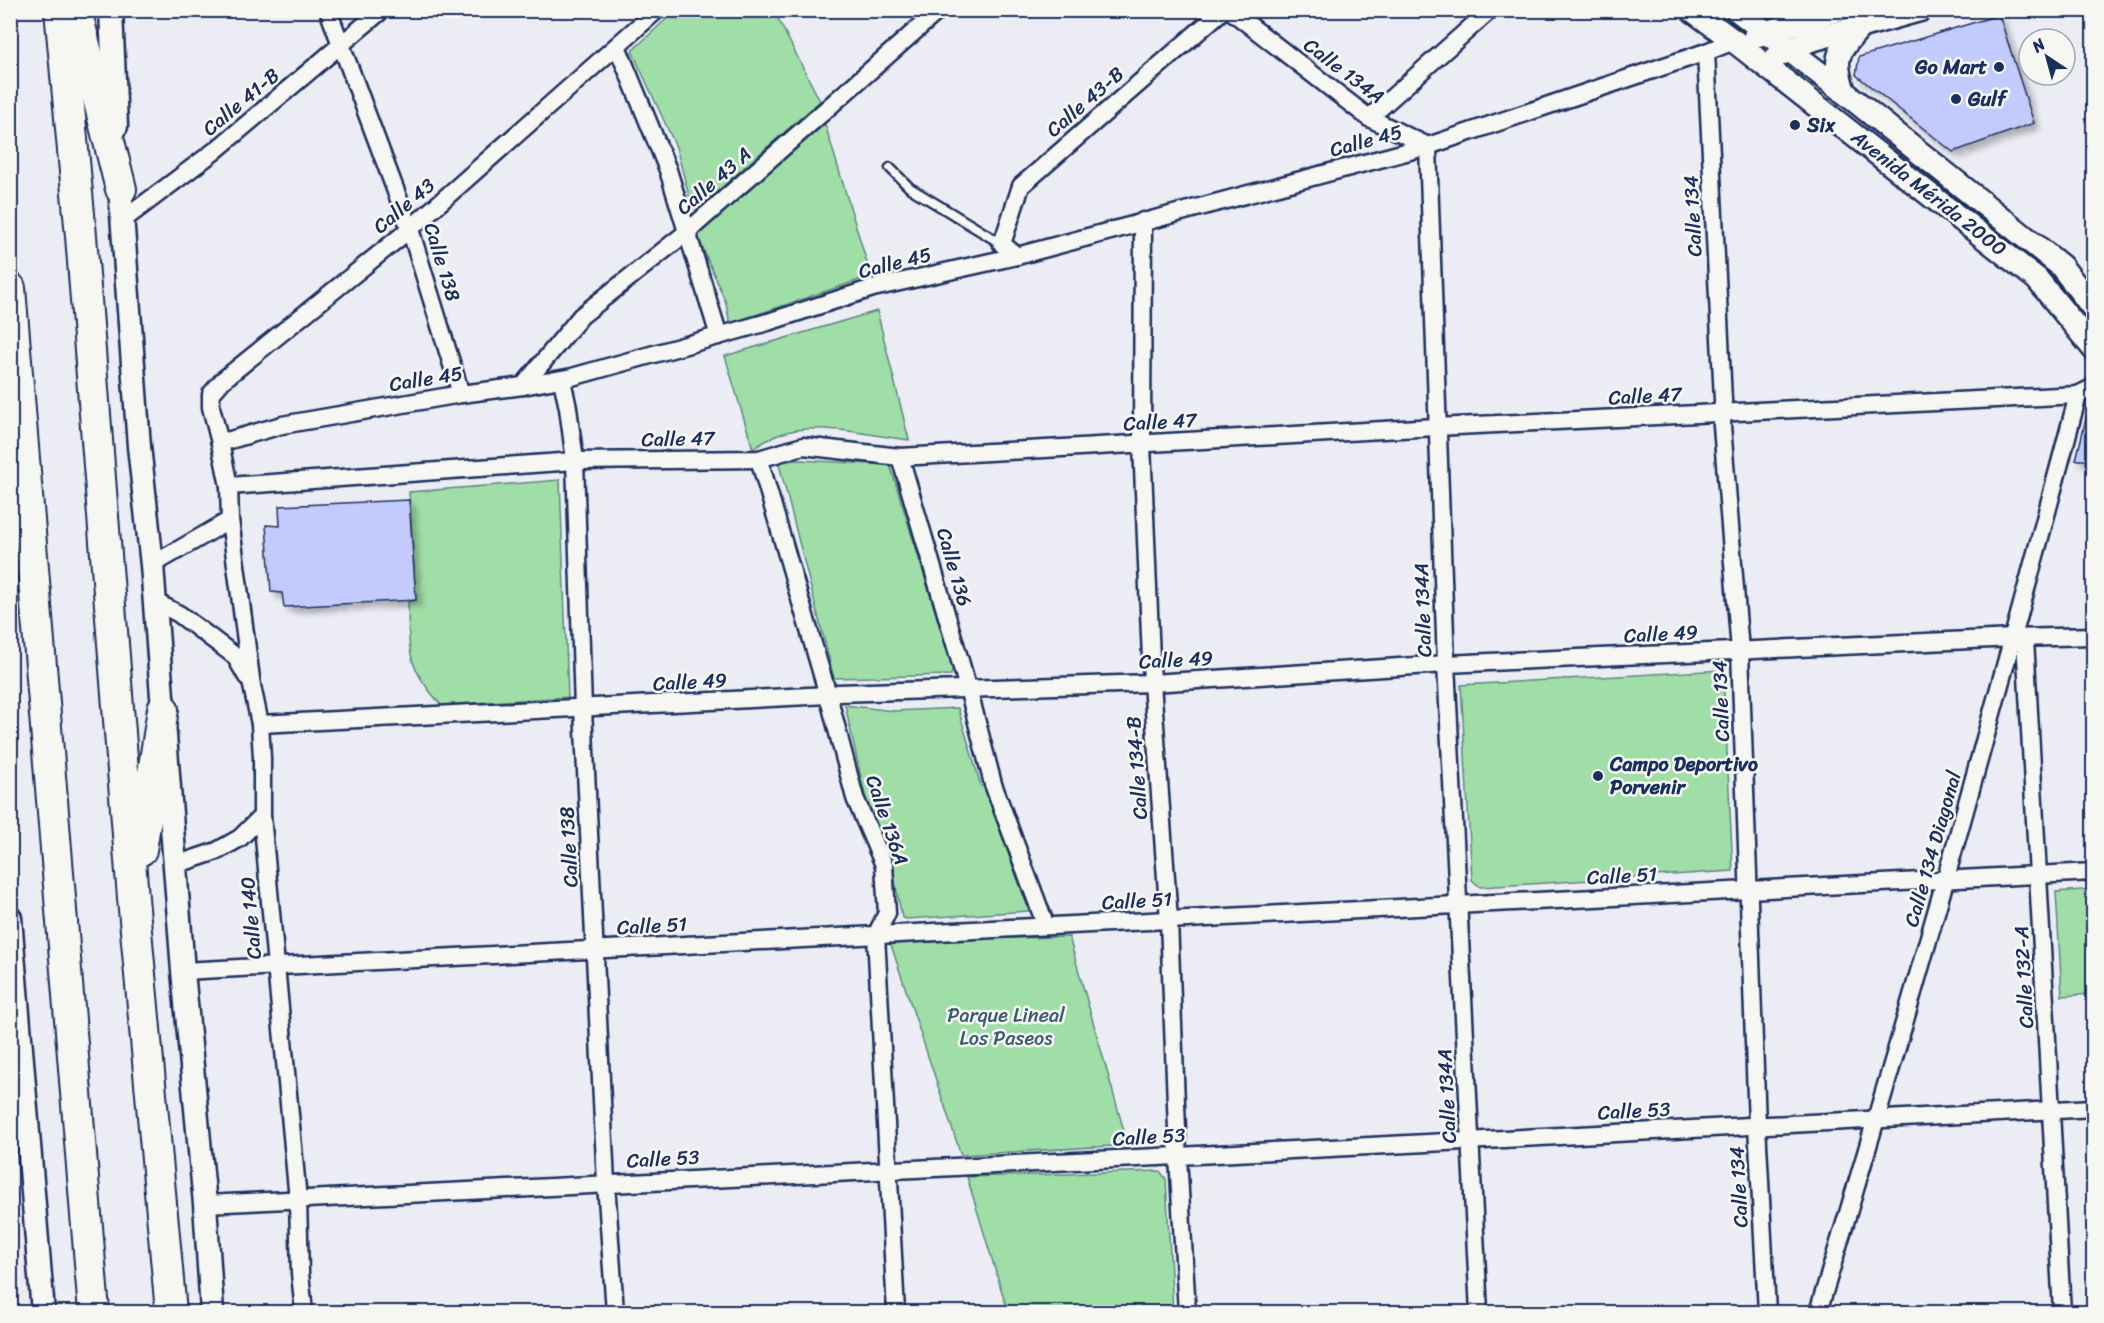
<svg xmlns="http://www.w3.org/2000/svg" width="2104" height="1323" font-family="Sriracha,sans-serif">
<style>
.green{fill:#9fdea6;stroke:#5d8682;stroke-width:1.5}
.building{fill:#c3cbfd;stroke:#1b2f5e;stroke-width:1.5;filter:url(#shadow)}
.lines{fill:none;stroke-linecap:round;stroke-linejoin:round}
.lane-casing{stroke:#1b2f5e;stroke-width:13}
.street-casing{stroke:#1b2f5e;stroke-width:21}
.secondary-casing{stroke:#1b2f5e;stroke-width:27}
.highway-casing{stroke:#1b2f5e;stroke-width:34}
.lane{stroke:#f6f6f2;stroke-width:8}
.street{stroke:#f6f6f2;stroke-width:16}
.secondary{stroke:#f6f6f2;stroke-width:22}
.highway{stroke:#f6f6f2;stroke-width:30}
.poi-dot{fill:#1b2f5e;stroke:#f6f6f2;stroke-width:2}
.labels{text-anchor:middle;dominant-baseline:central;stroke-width:5;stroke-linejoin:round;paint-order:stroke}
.poi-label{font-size:20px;font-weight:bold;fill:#1b2f5e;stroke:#f6f6f2;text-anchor:start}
.street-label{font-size:20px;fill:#1b2f5e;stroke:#f6f6f2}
.park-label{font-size:20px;fill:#3c5b70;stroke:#f6f6f2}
</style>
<defs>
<filter id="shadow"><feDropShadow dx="5.5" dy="5.5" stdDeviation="3" flood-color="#0004"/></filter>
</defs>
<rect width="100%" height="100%" fill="#ecedf4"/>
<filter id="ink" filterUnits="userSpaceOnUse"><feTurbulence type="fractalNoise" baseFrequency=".0167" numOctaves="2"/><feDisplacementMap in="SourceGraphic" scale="12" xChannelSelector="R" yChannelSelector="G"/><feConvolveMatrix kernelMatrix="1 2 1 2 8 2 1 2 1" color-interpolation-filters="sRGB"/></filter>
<g filter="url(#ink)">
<!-- green -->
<g class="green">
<polygon points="676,10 774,11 820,101 697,209 695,209 691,203 676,147 632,51"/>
<polygon points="825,124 871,276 740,320 734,325 729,319 726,303 699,239 699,234"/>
<path d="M877,311L909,440C874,436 831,425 796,430C780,432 766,440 753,449L725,356Z"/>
<polygon points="800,460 890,465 953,669 951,675 834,678 779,464 784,461"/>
<path d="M560,480L568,697L441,705C406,665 409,653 408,602L416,600L409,492Z"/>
<polygon points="1723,670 1733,871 1480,887 1472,880 1461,685"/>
<polygon points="845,705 893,711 958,708 981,786 984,786 1029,911 906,919 902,917 891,861 866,800"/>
<polygon points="2093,889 2093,994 2062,996 2056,892"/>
<polygon points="1069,937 1128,1145 961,1155 890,942 894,940"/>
<polygon points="1160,1171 1166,1179 1173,1312 1008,1312 967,1177"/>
</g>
<!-- building -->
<g class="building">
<polygon points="1999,15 2034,123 1953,152 1856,75 1859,57"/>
<polygon points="2088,410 2094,410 2094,460 2076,460"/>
<polygon points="409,500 416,600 284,607 282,593 271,592 266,525 280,526 279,506"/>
</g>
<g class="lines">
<defs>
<polyline id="lane" points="890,168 910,188 1002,244"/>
<g id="street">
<polyline points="328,10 410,229 461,394"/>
<polyline points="1230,10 1369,118 1428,146"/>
<polyline points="617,46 668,170 719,336"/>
<polyline points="1706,52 1723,400 1722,426 1740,651 1757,1125 1767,1312"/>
<polyline points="1369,118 1490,10"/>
<polyline points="1428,146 1446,664 1479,1312"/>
<polyline points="123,220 216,150 382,10"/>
<polyline points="1143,221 1142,444 1152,683 1169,920 1178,1156 1187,1312"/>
<polyline points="1017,256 1002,244 1021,186 1223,10"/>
<polyline points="562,380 568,408 575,461 583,709 606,1183 615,1312"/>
<polyline points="523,386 581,316 687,232 939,10"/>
<polyline points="220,443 211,407 211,394 223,380 410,229 657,10"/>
<polyline points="900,457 968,688 993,784 1046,926"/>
<polyline points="759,459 828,695 855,798 884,865 887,913 876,935 896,1312"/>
<polyline points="229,486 575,461 759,459 803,446 900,457 1436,427 2078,395 2094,387"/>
<polyline points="230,520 252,686 260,724 262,758 262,816 298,1200 300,1273 304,1312"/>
<polyline points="152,565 230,520 229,486 220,443 282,425 461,394 523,386 572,377 768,322 873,288 1017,256 1428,146 1706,52 1734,41"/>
<polyline points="154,601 179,614 235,656 247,677"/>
<polyline points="2025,639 2062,1312"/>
<polyline points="260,724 828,695 838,693 1152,683 1446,664 2014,638 2094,636"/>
<polyline points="175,865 217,851 240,838 262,816"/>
<polyline points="183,971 2094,872"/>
<polyline points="205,1204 1178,1156 2094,1108"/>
<path d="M1818,1312C1911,1008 1997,702 2078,395"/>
</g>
<g id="secondary">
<polyline points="111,10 116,126"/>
<polyline points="1692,10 1734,41 2037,279 2094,349"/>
<polyline points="1737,10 1844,92 2061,266 2094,309"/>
<polyline points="1755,36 1837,10"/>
<polyline points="1777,56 1808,41 1920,10"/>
<path d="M1844,92C1833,58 1836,54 1860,27"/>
<polyline points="119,174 139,446 152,565 183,971 205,1204 212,1312"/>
<polyline points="10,918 43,1312"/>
</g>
<g id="highway">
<polyline points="60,10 81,236 133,898 171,1312"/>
<polyline points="76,10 121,189"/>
<polyline points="10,288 94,1312"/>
<polyline points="141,850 163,709"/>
</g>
</defs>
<!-- lane casing -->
<use href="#lane" class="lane-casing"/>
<!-- street casing -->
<use href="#street" class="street-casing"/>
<!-- secondary casing -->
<use href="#secondary" class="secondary-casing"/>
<!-- highway casing -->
<use href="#highway" class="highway-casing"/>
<!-- lane -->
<use href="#lane" class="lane"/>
<!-- street -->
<use href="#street" class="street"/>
<!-- secondary -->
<use href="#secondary" class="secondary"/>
<!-- highway -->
<use href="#highway" class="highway"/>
</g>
</g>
<!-- markers -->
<g class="poi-dot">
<circle cx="1999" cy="67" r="6"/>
<circle cx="1956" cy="99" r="6"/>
<circle cx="1795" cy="125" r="6"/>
<circle cx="1598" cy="776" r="6"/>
</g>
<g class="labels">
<!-- poi labels -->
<g class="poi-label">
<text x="1987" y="67" text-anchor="end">Go Mart</text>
<text x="1968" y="99">Gulf</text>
<text x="1807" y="125">Six</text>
<text x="1610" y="764">Campo Deportivo<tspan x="1610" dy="23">Porvenir</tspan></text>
</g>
<!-- street labels -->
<g class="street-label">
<text transform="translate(1344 71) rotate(37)">Calle 134A</text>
<text transform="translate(241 102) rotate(-40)">Calle 41-B</text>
<text transform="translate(1085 102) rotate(-41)">Calle 43-B</text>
<text transform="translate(1366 141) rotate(-15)">Calle 45</text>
<text transform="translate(714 181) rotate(-41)">Calle 43 A</text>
<text transform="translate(1929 193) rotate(38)">Avenida Mérida 2000</text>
<text transform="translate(404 206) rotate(-40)">Calle 43</text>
<text transform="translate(1693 216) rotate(-93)">Calle 134</text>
<text transform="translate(442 262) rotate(73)">Calle 138</text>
<text transform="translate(895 263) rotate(-14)">Calle 45</text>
<text transform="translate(426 379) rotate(-9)">Calle 45</text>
<text transform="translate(1645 396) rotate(-3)">Calle 47</text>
<text transform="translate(1160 422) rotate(-3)">Calle 47</text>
<text transform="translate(678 439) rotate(-1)">Calle 47</text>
<text transform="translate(954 567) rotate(74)">Calle 136</text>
<text transform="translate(1423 610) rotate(-92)">Calle 134A</text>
<text transform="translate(1661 634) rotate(-3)">Calle 49</text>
<text transform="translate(1176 660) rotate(-3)">Calle 49</text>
<text transform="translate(690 682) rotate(-3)">Calle 49</text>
<text transform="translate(1721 701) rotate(-92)">Calle 134</text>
<text transform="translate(1137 768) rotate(-94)">Calle 134-B</text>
<text transform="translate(887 820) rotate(71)">Calle 136A</text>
<text transform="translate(569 847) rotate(-93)">Calle 138</text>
<text transform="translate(1933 849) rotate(-74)">Calle 134 Diagonal</text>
<text transform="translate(1622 876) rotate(-3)">Calle 51</text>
<text transform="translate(1137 901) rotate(-3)">Calle 51</text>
<text transform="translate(251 918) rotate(-95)">Calle 140</text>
<text transform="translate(652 926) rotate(-3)">Calle 51</text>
<text transform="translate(2024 977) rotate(-93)">Calle 132-A</text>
<text transform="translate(1447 1096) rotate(-93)">Calle 134A</text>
<text transform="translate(1634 1111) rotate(-3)">Calle 53</text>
<text transform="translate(1149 1137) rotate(-3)">Calle 53</text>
<text transform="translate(663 1159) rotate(-3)">Calle 53</text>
<text transform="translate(1739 1187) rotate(-93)">Calle 134</text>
</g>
<!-- park labels -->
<g class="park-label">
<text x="1006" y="1015">Parque Lineal<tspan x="1006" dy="23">Los Paseos</tspan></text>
</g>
</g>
<!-- margin -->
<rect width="2104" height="1323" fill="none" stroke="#f6f6f2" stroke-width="36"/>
<rect x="18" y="18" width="2068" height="1287" fill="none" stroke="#1b2f5e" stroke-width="2" filter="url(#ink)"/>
<!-- north arrow -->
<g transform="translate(2047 57) rotate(324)"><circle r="28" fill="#f6f6f2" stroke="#9ea6b7" stroke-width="1.5"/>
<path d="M0-4.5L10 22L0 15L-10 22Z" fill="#1b2f5e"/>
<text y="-9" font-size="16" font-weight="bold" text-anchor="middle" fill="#1b2f5e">N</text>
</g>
</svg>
